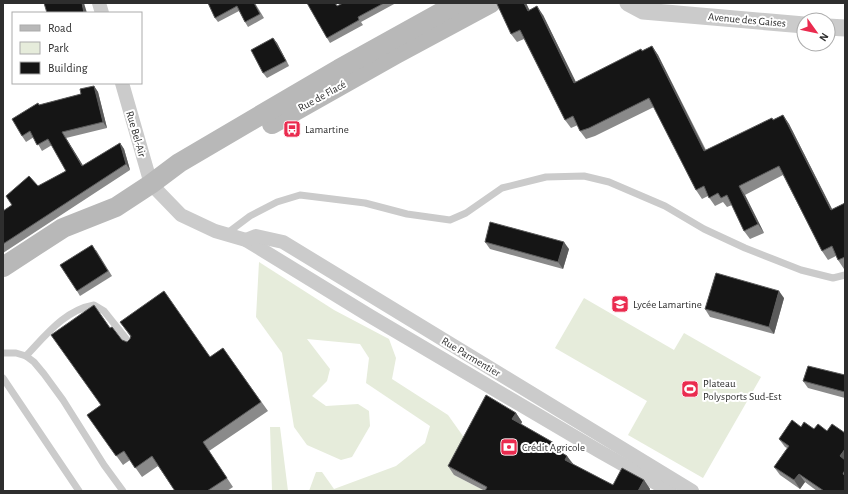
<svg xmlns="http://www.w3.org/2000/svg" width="848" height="494" font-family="'Alegreya Sans',sans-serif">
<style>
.green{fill:#e6ecdb}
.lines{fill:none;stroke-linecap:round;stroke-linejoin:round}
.service{stroke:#cbcbcb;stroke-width:7}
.minor{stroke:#cbcbcb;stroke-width:14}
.tertiary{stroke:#cbcbcb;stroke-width:17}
.secondary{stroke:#b8b8b8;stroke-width:20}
.wall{fill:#8a8a8a}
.shaded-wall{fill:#5b5b5b}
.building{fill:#151515;stroke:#5b5b5b}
.labels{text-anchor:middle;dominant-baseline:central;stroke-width:4;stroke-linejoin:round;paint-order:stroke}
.street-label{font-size:11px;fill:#2e2e2e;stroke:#fff}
.poi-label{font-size:11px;fill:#2e2e2e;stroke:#fff;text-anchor:start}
</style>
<rect width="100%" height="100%" fill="#fff"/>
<!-- green -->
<g class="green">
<polygon points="259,262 334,310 389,339 396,358 392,379 448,415 470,446 454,475 485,491 309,491 316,472 322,472 334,489 396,466 425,443 430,426 366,383 369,358 360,344 307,339 330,369 327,381 312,396 326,406 358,404 369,411 370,426 352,457 341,460 307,445 294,427 282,353 256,317"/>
<polygon points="584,298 674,350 684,333 761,377 703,478 628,435 647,401 555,348"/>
<polygon points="270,427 280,427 288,491 272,491"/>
</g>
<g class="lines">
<!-- service -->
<g class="service">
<polyline points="226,234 250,216 277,202 300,195 365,203 407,214 450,220 466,213 502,188 546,177 584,176 609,182 665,206 704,229 745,248 801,270 833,278 845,275"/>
<polyline points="3,353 16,353 26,356 34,362 44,374 63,400 104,465 123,491"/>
<path d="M26,356C46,335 65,310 94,305L104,311L132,346"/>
<polyline points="3,378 79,491"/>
</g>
<!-- minor -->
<g class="minor">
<polyline points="99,3 102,13"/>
<polyline points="122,83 151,184 181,215 215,231 246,240 370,316 599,451 670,491"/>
<polyline points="246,240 256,236 283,242 692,491"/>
</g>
<!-- tertiary -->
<g class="tertiary">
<polyline points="628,3 643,11 804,25"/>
<polyline points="828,27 845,28"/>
</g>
<!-- secondary -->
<g class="secondary">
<polyline points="272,124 396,54 491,3"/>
<polyline points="3,267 63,228 116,207 151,184 179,163 339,69 458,3"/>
</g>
</g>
<!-- wall -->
<g class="wall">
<polygon points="208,3 255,3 264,18 248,27 245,22 239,11 218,22 215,18"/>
<polygon points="307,3 336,3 337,6 343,3 396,3 361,22 363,25 330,43 327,38"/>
<polygon points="498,3 526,3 529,10 543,15 576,82 652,46 658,55 706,150 783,115 789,124 832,209 845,203 845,269 844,269 838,260 836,256 828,260 822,251 783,175 745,195 764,233 750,239 744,231 732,205 727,207 723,202 715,206 708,196 702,199 696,190 654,107 595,136 586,139 580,131 578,125 571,128 565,120 524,39 517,42 511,34"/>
<polygon points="273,38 277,43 289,66 267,78 263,73"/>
<polygon points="94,86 98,92 107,128 66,138 83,166 120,143 124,149 130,170 3,253 3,211 12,205 38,186 66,171 52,145 42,151 34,137 26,142 22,136 39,105 81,94"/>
<polygon points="485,242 569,249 563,269 490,249"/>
<polygon points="96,250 112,276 80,296 77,291"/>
<polygon points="784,298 774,334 710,317 705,309"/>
<polygon points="120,322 210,357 223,348 268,411 209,451 233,487 227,491 175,491 158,466 142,477 130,460 123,465 87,415 101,405 110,328 122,340 127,342 130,339 130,336"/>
<polygon points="845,375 845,398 808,388 803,381"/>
<polygon points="516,413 522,422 521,424 554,443 560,452 567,456 572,464 613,485 644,480 650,489 649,491 485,491 454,475 448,466"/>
<polygon points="792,420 845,491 817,491 805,482 800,489 780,475 774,467 787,448 785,447 779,439"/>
</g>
<!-- shaded-wall -->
<g class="shaded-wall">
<polygon points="82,3 84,3 87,13 84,13"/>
<polygon points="524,3 526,3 534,19 528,11"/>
<polygon points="537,6 543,15 580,91 574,83"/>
<polygon points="273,38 277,43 289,66 286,61"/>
<polygon points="652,46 658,55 710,160 704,151"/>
<polygon points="94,86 98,92 107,128 103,122"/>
<polygon points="783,115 789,124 837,219 831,210"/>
<polygon points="62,132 66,138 87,172 82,166"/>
<polygon points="120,143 124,149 130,170 126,164"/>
<polygon points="739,186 745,195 764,233 758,224"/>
<polygon points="564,242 569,249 563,269 558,262"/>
<polygon points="779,291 784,298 774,334 769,327"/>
<polygon points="516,413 522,422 519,428 512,419"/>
<polygon points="554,443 560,452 558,456 552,447"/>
<polygon points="845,449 845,463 840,456"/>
<polygon points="567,456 574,465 565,460"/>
<polygon points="799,474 805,482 800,489 794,480"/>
<polygon points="644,480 650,489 649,491 638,491"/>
</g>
<!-- building -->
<g class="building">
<polygon points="44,3 82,3 84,13 47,13"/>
<polygon points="208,3 254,3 260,14 245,22 237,6 215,18"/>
<polygon points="307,3 335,3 337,6 343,3 384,3 358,17 359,20 327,38"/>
<polygon points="498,3 524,3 528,11 537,6 574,83 641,49 642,51 652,46 704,151 772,118 773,120 783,115 831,210 845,203 845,257 838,260 832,246 822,251 779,166 739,186 758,224 744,231 727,195 721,198 718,193 709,198 704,186 696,190 649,98 589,128 580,131 573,116 565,120 520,30 511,34 497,4"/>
<polygon points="273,38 286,61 263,73 251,50"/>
<polygon points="94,86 103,122 62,132 82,166 120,143 126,164 3,244 3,211 12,205 6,196 29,176 38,186 66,171 48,139 37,145 30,131 22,136 12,119 38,103 39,105 81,94 80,89"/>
<polygon points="490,222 564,242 558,262 485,242"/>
<polygon points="92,245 108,271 77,291 60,265"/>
<polygon points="716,273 779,291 769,327 705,309"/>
<polygon points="164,291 210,357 223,348 261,402 203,442 227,478 207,491 175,491 152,456 135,468 124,451 116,456 87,415 101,405 51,335 94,305 110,328 112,327 122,340 127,342 130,339 131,336 120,322"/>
<polygon points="808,366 845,375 845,392 803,381"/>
<polygon points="486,395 516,413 512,419 554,443 552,447 567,456 565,460 613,485 622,468 644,480 638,491 485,491 487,487 448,466"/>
<polygon points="792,420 801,427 804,422 814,429 818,424 827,431 832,424 845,433 845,449 840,456 845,460 845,470 843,474 845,475 845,491 824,491 799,474 794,480 774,467 789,446 779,439"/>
</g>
<!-- icons -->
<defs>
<symbol id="bus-square" viewBox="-11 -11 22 22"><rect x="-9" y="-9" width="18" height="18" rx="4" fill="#ea2b4f" stroke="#fff"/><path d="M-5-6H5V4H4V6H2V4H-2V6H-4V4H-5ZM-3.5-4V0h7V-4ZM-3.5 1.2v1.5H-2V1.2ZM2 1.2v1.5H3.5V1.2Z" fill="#fff"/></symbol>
<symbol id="school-square" viewBox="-11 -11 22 22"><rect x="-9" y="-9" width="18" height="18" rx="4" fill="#ea2b4f" stroke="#fff"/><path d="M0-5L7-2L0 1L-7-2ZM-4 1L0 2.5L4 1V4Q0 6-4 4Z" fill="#fff"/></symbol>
<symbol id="stadium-square" viewBox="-11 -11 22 22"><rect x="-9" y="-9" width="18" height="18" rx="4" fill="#ea2b4f" stroke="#fff"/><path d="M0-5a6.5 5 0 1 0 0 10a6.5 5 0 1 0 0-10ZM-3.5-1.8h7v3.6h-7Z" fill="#fff"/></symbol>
<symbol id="bank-square" viewBox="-11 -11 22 22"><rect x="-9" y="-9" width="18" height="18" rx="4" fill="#ea2b4f" stroke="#fff"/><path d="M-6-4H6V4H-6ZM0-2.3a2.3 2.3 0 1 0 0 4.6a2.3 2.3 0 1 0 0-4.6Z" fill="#fff"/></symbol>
</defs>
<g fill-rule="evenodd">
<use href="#bus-square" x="282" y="119" width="20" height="20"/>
<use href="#school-square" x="610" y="294" width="20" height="20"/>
<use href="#stadium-square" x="680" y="379" width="20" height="20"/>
<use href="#bank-square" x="499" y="437" width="20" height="20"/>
</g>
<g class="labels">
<!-- street labels -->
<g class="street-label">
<text transform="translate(747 20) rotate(5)">Avenue des Gaises</text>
<text transform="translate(322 96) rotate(-29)">Rue de Flacé</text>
<text transform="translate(136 134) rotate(74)">Rue Bel-Air</text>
<text transform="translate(471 357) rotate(31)">Rue Parmentier</text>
</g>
<!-- poi labels -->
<g class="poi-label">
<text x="305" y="129">Lamartine</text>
<text x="633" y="304">Lycée Lamartine</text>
<text x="703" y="383">Plateau<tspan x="703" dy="13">Polysports Sud-Est</tspan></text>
<text x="522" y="447">Crédit Agricole</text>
</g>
</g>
<!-- border -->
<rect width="848" height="494" fill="none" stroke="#2e2e2e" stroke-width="8"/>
<!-- legend -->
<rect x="12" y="12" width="130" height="72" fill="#ffffff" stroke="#ababab"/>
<rect x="20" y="25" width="20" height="6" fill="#b8b8b8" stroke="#ababab"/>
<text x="48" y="32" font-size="12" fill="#2e2e2e">Road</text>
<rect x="20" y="42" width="20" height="12" fill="#e6ecdb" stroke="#ababab"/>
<text x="48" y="52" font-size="12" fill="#2e2e2e">Park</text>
<rect x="20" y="62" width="20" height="12" fill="#151515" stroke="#ababab"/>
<text x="48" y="72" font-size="12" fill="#2e2e2e">Building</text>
<!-- north arrow -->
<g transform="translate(816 32) rotate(123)"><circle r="19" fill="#ffffff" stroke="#ababab"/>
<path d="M0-3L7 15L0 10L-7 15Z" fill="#ea2b4f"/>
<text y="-6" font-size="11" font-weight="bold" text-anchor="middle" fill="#2e2e2e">N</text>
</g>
</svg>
